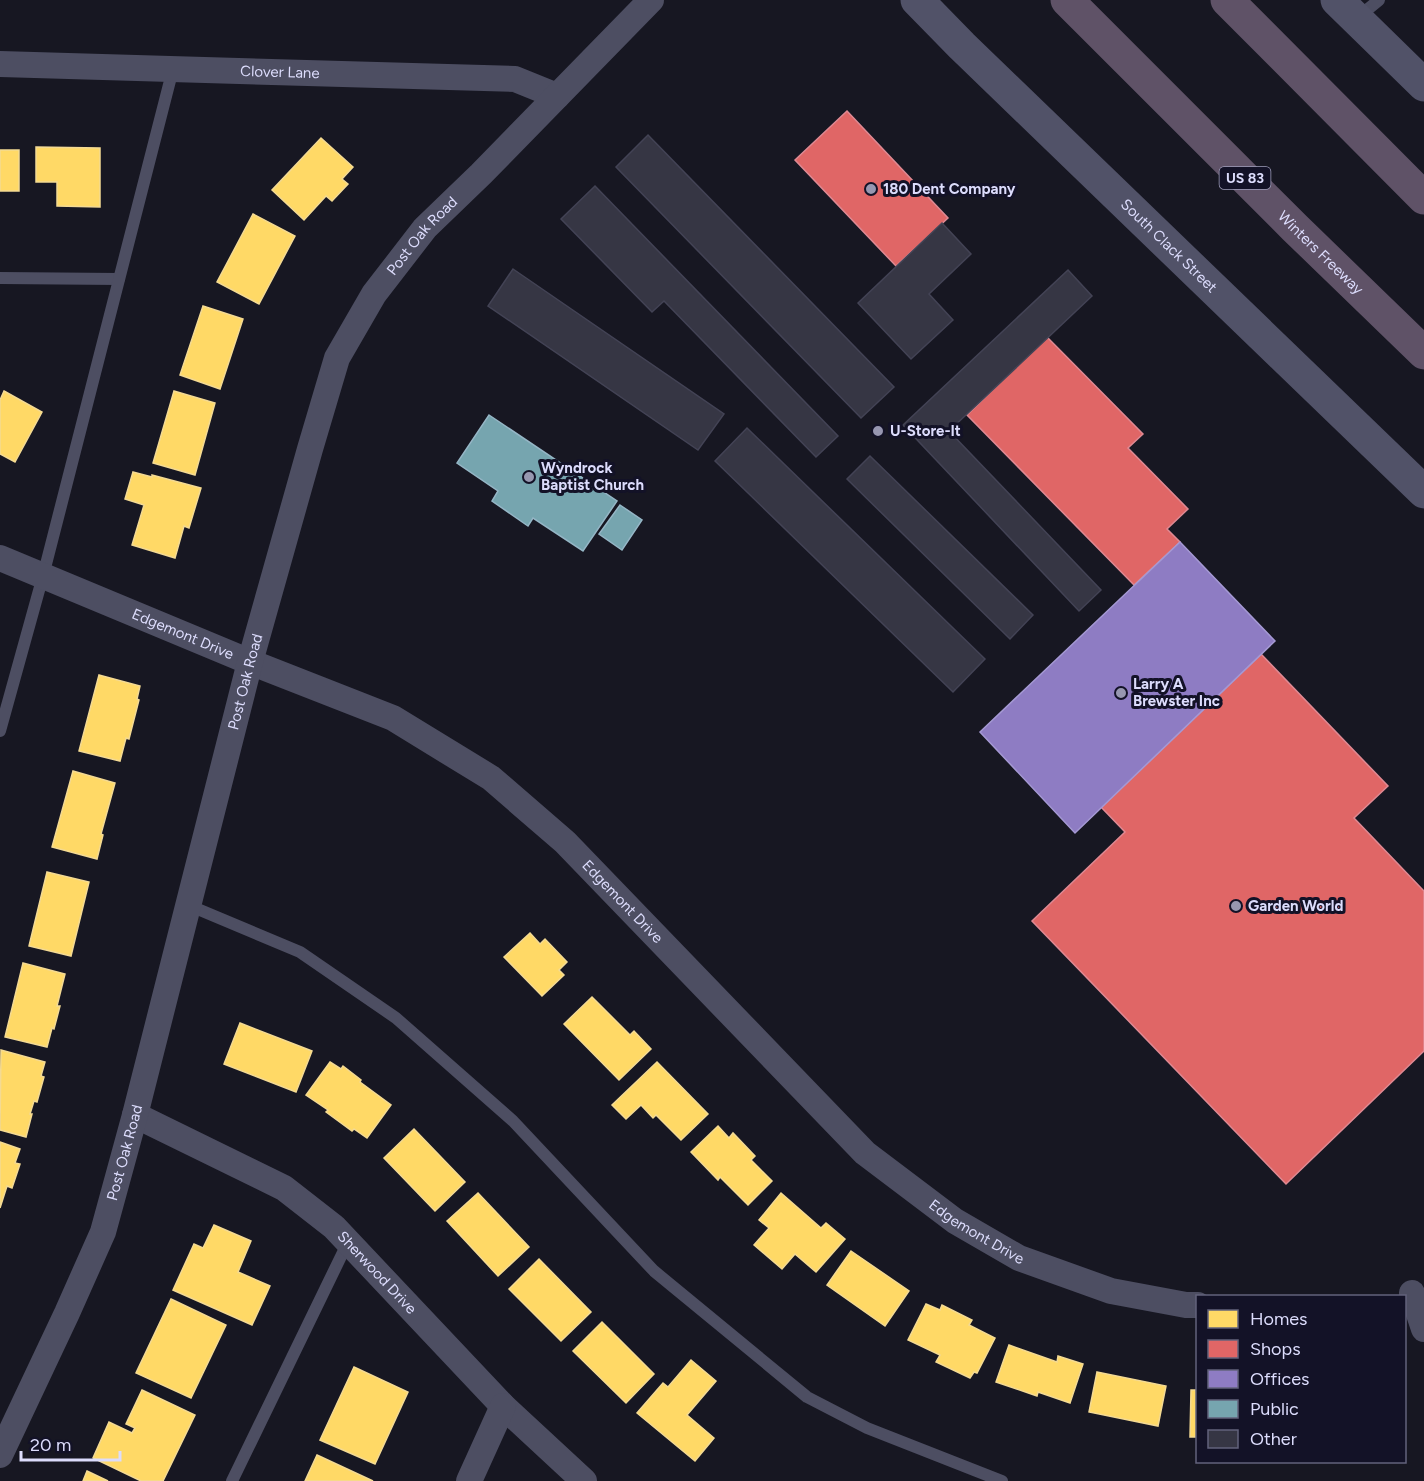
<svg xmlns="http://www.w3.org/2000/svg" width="1424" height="1481" font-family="Figtree,sans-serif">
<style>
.homes{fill:#ffd966;stroke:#f4da93;stroke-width:1.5}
.shops{fill:#e06666;stroke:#df8993;stroke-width:1.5}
.offices{fill:#8e7cc3;stroke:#a599d4;stroke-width:1.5}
.public{fill:#76a5af;stroke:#95b6c6;stroke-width:1.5}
.building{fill:#363644;stroke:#434355;stroke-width:1.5}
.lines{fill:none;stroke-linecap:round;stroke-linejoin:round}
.service{stroke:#4d4e62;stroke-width:12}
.minor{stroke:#4d4e62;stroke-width:26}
.secondary{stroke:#515268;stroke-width:33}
.motorway{stroke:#5f5267;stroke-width:33}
.poi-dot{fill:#9797b0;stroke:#131227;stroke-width:2}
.labels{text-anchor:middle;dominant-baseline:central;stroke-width:6;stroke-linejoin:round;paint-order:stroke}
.shield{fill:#131227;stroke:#a09fbc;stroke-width:1.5}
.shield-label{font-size:14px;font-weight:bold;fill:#dcdcfc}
.street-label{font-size:15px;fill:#dcdcfc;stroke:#131227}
.poi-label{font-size:15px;font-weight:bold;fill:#dcdcfc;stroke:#131227;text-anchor:start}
</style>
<rect width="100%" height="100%" fill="#171722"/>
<!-- homes -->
<g class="homes">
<polygon points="321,138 353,167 342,179 348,184 332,201 326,196 304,220 272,190"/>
<polygon points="36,147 100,148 100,207 57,206 57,182 36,182"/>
<rect x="0" y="150" width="19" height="41"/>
<polygon points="253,214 295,236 259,304 217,282"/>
<polygon points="203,306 243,319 220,389 180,375"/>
<polygon points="4,391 42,412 15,462 0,454 0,400"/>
<polygon points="174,391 215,403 195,475 153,463"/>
<polygon points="133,472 152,477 152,475 201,488 189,528 184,526 175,558 132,545 144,505 125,499"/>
<polygon points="99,675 140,686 137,699 139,700 129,739 126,738 120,761 79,751"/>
<polygon points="73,771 115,783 101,834 103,835 97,859 52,847"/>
<polygon points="47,872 89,882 71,956 29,946"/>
<polygon points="530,933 540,944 545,939 567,962 559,970 564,975 542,996 504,957"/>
<polygon points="23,963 65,974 57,1006 60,1006 54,1029 52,1028 47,1047 5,1037"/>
<polygon points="592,997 630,1035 634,1031 651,1049 619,1080 564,1024"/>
<polygon points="240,1023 312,1051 296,1092 224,1064"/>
<polygon points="1,1050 45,1062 41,1076 44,1077 37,1102 34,1101 30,1114 32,1114 26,1137 0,1130"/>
<polygon points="330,1062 341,1069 343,1066 361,1080 360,1082 391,1105 367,1138 354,1129 352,1131 326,1112 328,1110 306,1095"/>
<polygon points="657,1062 708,1114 681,1140 656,1115 653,1118 641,1105 626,1119 612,1105"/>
<polygon points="718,1126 729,1138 733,1133 755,1156 751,1160 772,1181 748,1205 720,1177 718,1180 691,1152"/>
<polygon points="414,1129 465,1182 435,1211 384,1158"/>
<polygon points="0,1142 20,1149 15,1163 20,1164 12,1188 7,1186 0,1208"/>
<polygon points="478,1193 529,1247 498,1276 447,1221"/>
<polygon points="781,1193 821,1228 826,1223 845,1239 816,1272 795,1254 782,1269 754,1245 769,1228 759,1220"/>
<polygon points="214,1225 251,1241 238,1272 270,1286 252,1325 173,1290 194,1244 203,1248"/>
<polygon points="851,1251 909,1291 885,1326 827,1285"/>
<polygon points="539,1259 591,1312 561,1341 509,1289"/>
<polygon points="171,1299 226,1325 191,1398 136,1373"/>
<polygon points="926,1304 940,1310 942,1305 972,1320 969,1325 995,1338 977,1373 974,1372 970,1378 936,1362 940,1355 908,1340"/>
<polygon points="602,1322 654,1374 626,1403 573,1351"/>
<polygon points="1009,1345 1057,1362 1058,1356 1083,1364 1070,1403 1038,1392 1037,1396 996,1382"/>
<polygon points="691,1360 716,1381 687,1415 714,1438 695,1461 637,1413 663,1383 668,1387"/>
<polygon points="354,1367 408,1392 375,1464 320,1440"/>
<polygon points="1097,1372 1166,1386 1158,1426 1089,1412"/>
<polygon points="142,1390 195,1415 163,1481 141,1481 93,1458 109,1422 132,1433 135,1428 126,1424"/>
<polygon points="1191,1390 1198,1390 1198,1437 1190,1437"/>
<polygon points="317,1455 373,1481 305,1481"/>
<polygon points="87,1471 108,1481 83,1481"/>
</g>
<!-- shops -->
<g class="shops">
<polygon points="847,111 948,218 896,266 795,160"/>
<polygon points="1047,337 1143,434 1128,448 1188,509 1167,529 1180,542 1134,585 967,415"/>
<polygon points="1261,654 1388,786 1354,818 1424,891 1424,1051 1286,1184 1032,921 1125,832 1101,807"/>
</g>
<!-- offices -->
<polygon class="offices" points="1180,542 1275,641 1075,833 980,732"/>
<!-- public -->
<g class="public">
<polygon points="489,415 617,501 583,551 533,518 528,526 492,501 498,491 457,463"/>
<polygon points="620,505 642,520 622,550 599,534"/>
</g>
<!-- building -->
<g class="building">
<polygon points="648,135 894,387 861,418 616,167"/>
<polygon points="595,186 838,436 816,457 664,301 652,312 561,219"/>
<polygon points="942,223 971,254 929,294 953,320 911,359 858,303"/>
<polygon points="513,269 724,414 698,450 488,306"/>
<polygon points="1068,270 1092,296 949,431 1101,590 1079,611 903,425"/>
<polygon points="747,428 985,659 953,692 715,461"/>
<polygon points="870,456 1033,615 1010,639 847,479"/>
</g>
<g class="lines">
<!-- service -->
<g class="service">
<polyline points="1357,18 1379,0"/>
<polyline points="0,278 119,279"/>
<polyline points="0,731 43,576 173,69"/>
<polyline points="188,905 300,952 396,1018 513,1121 654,1271 807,1397 867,1428 1002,1481"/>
<polyline points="232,1481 348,1242"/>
</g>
<!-- minor -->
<g class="minor">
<path id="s1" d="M0,64L515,79L557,96"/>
<path id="s2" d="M0,558L250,662L393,718L491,778L565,842L865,1153L955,1221L1019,1258L1111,1291L1186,1305H1198"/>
<path id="s3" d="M135,1115L284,1188L334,1227L503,1406L584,1481"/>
<polyline points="1412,1293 1424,1329"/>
<path id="s4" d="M0,1455L67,1313L103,1232L135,1115L250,662L310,449L337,358L374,294L425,228L481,174L651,0"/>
<polyline points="469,1481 503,1406"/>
</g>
<!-- secondary -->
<g class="secondary">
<path id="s5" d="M917,0L962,46L1424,492"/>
<polyline points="1337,0 1424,85"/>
</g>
<!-- motorway -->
<g class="motorway">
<path id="s6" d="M1067,0L1295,228L1424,353"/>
<polyline points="1227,0 1424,198"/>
</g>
</g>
<!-- markers -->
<g class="poi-dot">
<circle cx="871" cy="189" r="6"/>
<circle cx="878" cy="431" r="6"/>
<circle cx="529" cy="477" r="6"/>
<circle cx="1121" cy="693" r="6"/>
<circle cx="1236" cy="906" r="6"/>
</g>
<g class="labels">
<!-- shield labels -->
<rect class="shield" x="1219.5" y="167" width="51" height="22" rx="4.5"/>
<g class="shield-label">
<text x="1245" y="178">US 83</text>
</g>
<!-- street labels -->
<g class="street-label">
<text stroke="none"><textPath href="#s1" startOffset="280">Clover Lane</textPath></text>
<text stroke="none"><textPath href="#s4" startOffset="1300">Post Oak Road</textPath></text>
<text stroke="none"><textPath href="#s5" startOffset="352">South Clack Street</textPath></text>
<text stroke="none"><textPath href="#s6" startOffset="358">Winters Freeway</textPath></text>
<text stroke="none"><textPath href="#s2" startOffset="198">Edgemont Drive</textPath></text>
<text stroke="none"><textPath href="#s4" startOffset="814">Post Oak Road</textPath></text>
<text stroke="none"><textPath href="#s2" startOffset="720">Edgemont Drive</textPath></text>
<text stroke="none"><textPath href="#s4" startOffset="328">Post Oak Road</textPath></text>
<text stroke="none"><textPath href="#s2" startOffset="1206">Edgemont Drive</textPath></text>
<text stroke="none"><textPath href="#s3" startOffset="292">Sherwood Drive</textPath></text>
</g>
<!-- poi labels -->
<g class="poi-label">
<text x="883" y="189">180 Dent Company</text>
<text x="890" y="431">U-Store-It</text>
<text x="541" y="468">Wyndrock<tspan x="541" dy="17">Baptist Church</tspan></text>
<text x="1133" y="684">Larry A<tspan x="1133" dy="17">Brewster Inc</tspan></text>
<text x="1248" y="906">Garden World</text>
</g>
</g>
<!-- legend -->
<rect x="1196" y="1295" width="210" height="168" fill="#131227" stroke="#63637c" stroke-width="1.5"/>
<rect x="1208" y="1310" width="30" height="18" fill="#ffd966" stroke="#63637c" stroke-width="1.5"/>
<text x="1250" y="1325" font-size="18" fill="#dcdcfc">Homes</text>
<rect x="1208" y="1340" width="30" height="18" fill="#e06666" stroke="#63637c" stroke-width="1.5"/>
<text x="1250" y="1355" font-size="18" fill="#dcdcfc">Shops</text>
<rect x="1208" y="1370" width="30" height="18" fill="#8e7cc3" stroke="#63637c" stroke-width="1.5"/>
<text x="1250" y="1385" font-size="18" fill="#dcdcfc">Offices</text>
<rect x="1208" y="1400" width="30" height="18" fill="#76a5af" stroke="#63637c" stroke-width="1.5"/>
<text x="1250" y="1415" font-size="18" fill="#dcdcfc">Public</text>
<rect x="1208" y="1430" width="30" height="18" fill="#363644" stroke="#63637c" stroke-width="1.5"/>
<text x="1250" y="1445" font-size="18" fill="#dcdcfc">Other</text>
<!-- scale -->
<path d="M21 1451v9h99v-9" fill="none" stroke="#dcdcfc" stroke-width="3"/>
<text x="30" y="1451" font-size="18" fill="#dcdcfc" stroke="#131227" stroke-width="4.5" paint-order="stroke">20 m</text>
</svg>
